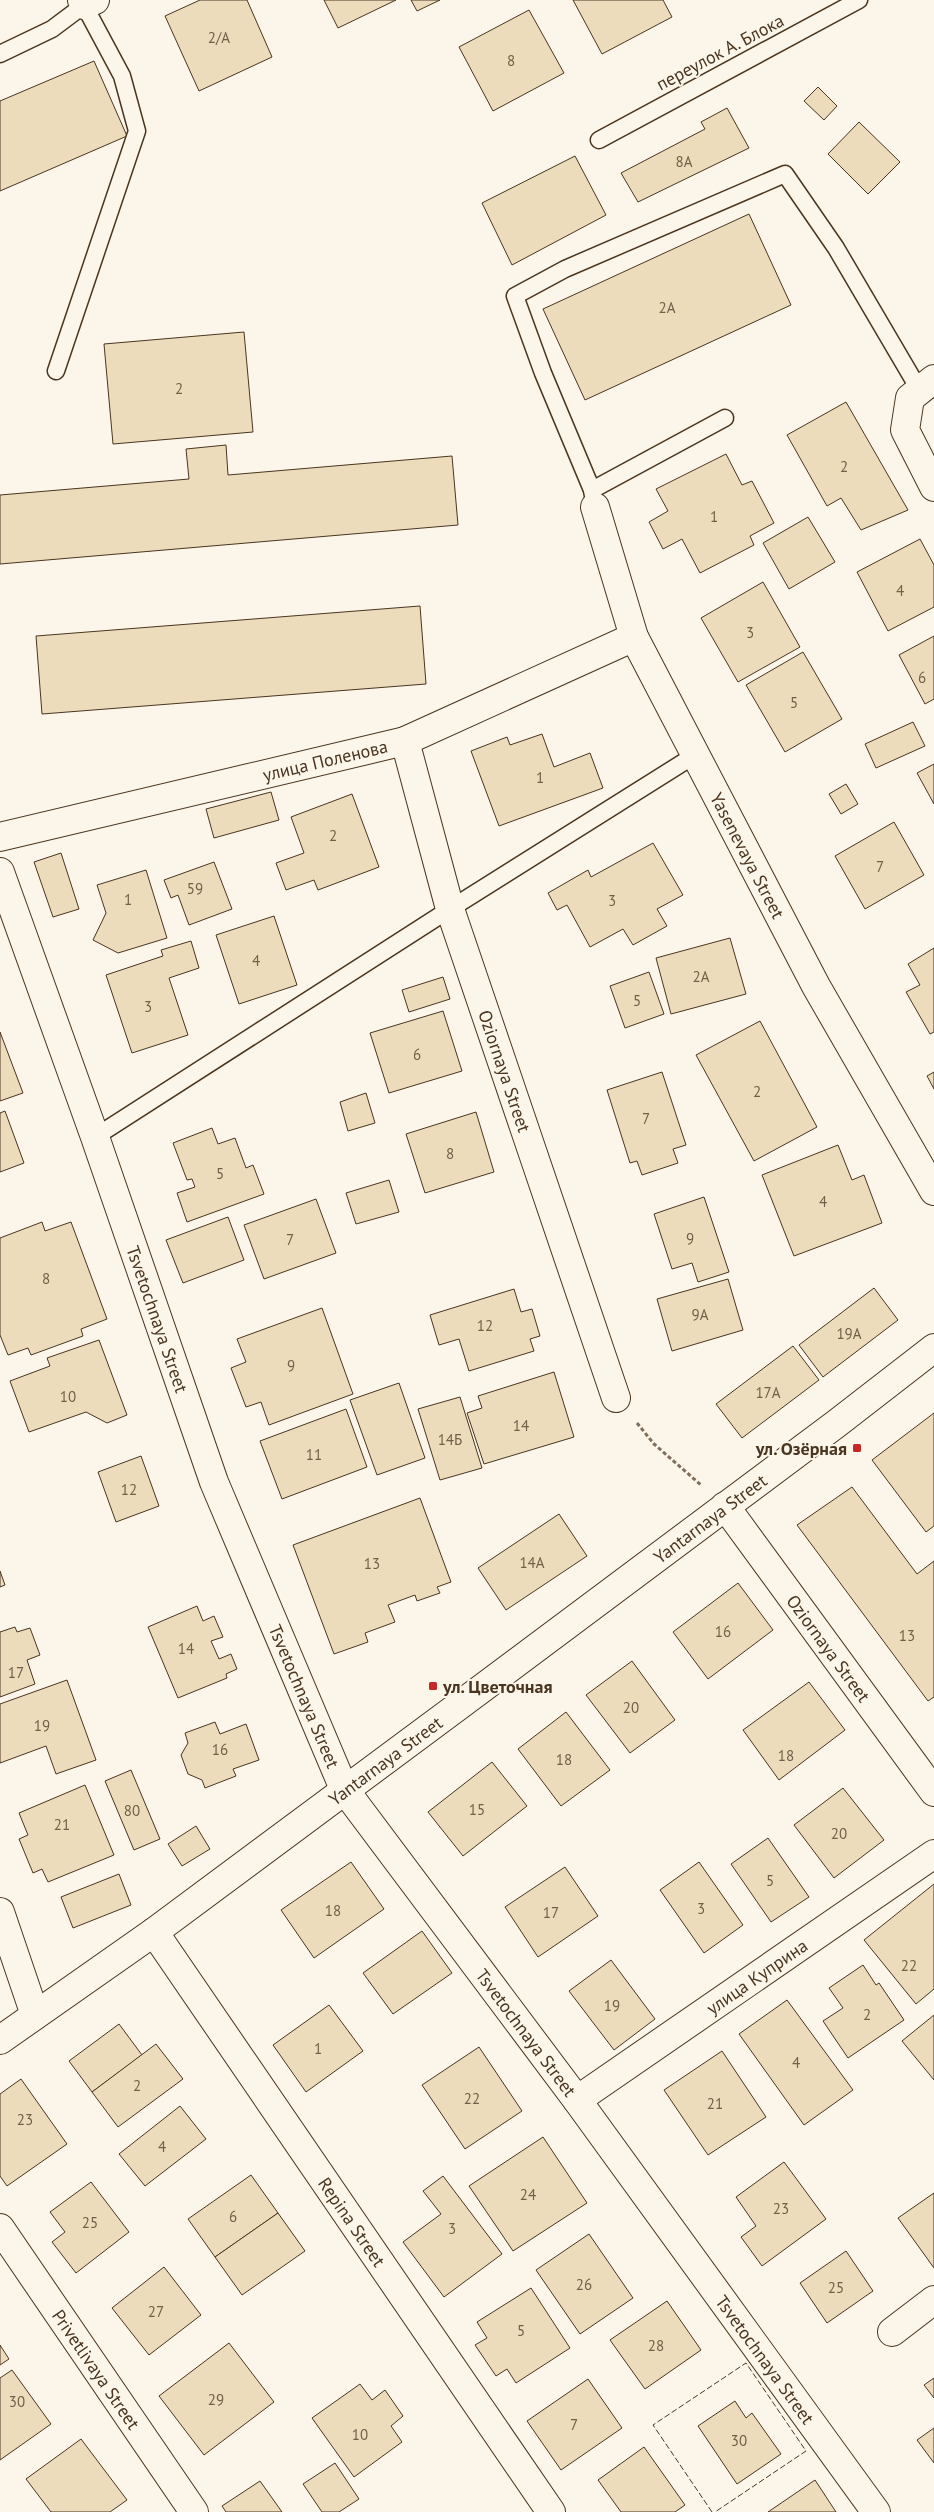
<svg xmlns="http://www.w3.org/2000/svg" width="934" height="2512" font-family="'PT Sans',sans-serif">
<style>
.building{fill:#ecdcbc;stroke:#4a3520}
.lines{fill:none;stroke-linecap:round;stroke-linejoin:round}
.service-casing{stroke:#4a3520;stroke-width:19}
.minor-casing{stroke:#4a3520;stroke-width:30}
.tertiary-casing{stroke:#4a3520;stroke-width:30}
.path{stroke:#7f6f5c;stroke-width:3;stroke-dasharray:4 2.5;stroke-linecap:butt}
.service{stroke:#fbf6e9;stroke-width:16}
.minor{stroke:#fbf6e9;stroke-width:28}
.tertiary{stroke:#fbf6e9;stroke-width:28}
.fence{stroke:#4a3520;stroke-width:1;stroke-dasharray:6 2.5;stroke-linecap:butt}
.poi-dot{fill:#c62828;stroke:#fbf6e9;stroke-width:2}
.labels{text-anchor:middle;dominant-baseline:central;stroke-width:4;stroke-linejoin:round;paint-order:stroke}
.number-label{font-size:15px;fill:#725f47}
.street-label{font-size:18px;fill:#4a3520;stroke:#fbf6e9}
.poi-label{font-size:18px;font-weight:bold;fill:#4a3520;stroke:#fbf6e9;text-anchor:end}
</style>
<rect width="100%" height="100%" fill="#fbf6e9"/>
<!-- building -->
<g class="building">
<polygon points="200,0 247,0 272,57 199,91 165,16"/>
<polygon points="324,0 396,0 338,28"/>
<polygon points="411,0 440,0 417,11"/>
<polygon points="573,0 663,0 672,17 602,54"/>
<polygon points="529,10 564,73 493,111 459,47"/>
<polygon points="94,61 127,136 0,191 0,101"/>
<polygon points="818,87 837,106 824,120 804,101"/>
<polygon points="727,108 749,148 638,202 621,173 705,129 701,122"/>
<polygon points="859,122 900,162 868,194 828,154"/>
<polygon points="575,156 606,215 512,265 482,203"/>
<polygon points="749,214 791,305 585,400 543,309"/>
<polygon points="244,332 253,432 113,444 104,344"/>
<polygon points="846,402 908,510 861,530 841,498 827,506 787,435"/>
<polygon points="226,445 228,475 452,456 458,525 0,564 0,495 189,479 186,449"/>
<polygon points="726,454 742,485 752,481 774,523 750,536 754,545 700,573 682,539 663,549 649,522 668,511 656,489"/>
<polygon points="808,517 835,562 789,589 763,543"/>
<polygon points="920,539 934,565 934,607 888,631 857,572"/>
<polygon points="763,582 800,647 738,682 701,618"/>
<polygon points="420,606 426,684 42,714 36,636"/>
<polygon points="934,636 934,699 925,704 899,655"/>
<polygon points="803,652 842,719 785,752 746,685"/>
<polygon points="913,722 925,746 876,768 865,744"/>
<polygon points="542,734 554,767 590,753 603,788 499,826 471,751 507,737 510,745"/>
<polygon points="934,764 934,804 917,773"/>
<polygon points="846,784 858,804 841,814 829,794"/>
<polygon points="271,792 279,820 214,838 206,809"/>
<polygon points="352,794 379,867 318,890 314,880 286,890 276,863 304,853 291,817"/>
<polygon points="894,822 924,875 865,909 835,856"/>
<polygon points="653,843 683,895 657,909 667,926 633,945 623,929 590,947 567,905 557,910 548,893 588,870 591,877"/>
<polygon points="61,853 79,909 53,917 34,862"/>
<polygon points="214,862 232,909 189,925 178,895 171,898 164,880"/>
<polygon points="146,870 167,938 118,953 93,940 106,913 97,885"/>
<polygon points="274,916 297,985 239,1004 216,935"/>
<polygon points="730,938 746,994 671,1014 656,958"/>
<polygon points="191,941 199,968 169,978 188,1035 132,1053 106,975 163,956 161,950"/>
<polygon points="934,948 934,1032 930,1034 906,992 920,985 908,964"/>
<polygon points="649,972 664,1014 625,1028 610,986"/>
<polygon points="443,977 450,999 409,1012 402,990"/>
<polygon points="443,1011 462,1071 389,1093 370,1033"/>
<polygon points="760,1021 817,1127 754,1161 696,1055"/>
<polygon points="0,1032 23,1093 0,1101"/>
<polygon points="662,1072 686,1145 673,1149 678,1163 642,1175 637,1161 630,1163 607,1090"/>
<polygon points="934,1072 934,1089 927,1076"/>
<polygon points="366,1093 375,1123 348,1131 340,1102"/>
<polygon points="5,1111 24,1163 0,1172 0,1113"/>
<polygon points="476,1112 494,1172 425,1193 406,1134"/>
<polygon points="212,1128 218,1144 235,1138 246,1168 253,1165 264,1194 187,1222 177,1193 195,1187 192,1179 187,1180 173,1143"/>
<polygon points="838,1145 852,1180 864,1175 882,1223 794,1256 762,1175"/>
<polygon points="389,1180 399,1212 356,1224 346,1193"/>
<polygon points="704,1197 729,1272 698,1282 692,1263 672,1269 654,1214"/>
<polygon points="316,1199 336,1253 264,1279 244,1225"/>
<polygon points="228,1217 244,1260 183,1283 166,1240"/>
<polygon points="42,1222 45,1231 71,1222 107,1319 81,1329 83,1336 31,1355 28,1348 8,1355 0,1335 0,1238"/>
<polygon points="728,1279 743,1330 672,1351 657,1299"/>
<polygon points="874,1288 898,1320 823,1377 799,1345"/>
<polygon points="514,1289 521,1312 532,1309 540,1336 530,1339 534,1351 469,1371 459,1339 439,1345 430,1315"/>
<polygon points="322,1308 353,1394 269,1425 261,1402 246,1407 231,1368 246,1362 237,1339"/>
<polygon points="99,1340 127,1415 107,1423 86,1412 29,1432 10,1381 50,1366 47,1358"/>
<polygon points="793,1346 819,1380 742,1438 716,1404"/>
<polygon points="554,1372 574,1437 484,1464 467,1413 482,1408 478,1396"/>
<polygon points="399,1383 425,1458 377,1475 350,1400"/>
<polygon points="460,1397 482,1468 440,1480 418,1409"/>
<polygon points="346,1409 367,1467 282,1499 260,1441"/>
<polygon points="934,1413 934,1526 926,1532 872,1460"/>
<polygon points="141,1456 159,1506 116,1522 98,1472"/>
<polygon points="852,1487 917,1574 934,1561 934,1697 928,1701 797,1525"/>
<polygon points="420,1498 451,1582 437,1587 440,1593 417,1601 415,1595 388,1605 395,1622 365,1633 368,1642 334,1654 293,1545"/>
<polygon points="559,1514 587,1556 506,1610 478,1568"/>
<polygon points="0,1571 5,1585 0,1587"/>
<polygon points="738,1583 773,1630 708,1679 673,1632"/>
<polygon points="197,1606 203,1621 214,1616 223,1637 211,1641 219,1659 231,1654 237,1669 226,1674 227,1678 178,1698 148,1627"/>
<polygon points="15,1627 17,1632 30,1628 40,1655 27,1660 35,1684 0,1697 0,1632"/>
<polygon points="632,1661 675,1720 630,1753 586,1695"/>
<polygon points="67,1680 96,1760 56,1774 46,1746 0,1763 0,1704"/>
<polygon points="809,1682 845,1730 779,1780 743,1730"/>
<polygon points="566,1712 610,1770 561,1806 518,1749"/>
<polygon points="215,1722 220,1734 246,1724 259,1760 233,1769 236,1776 205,1788 202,1780 188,1774 181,1755 188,1743 185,1733"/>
<polygon points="492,1762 527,1806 463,1856 428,1812"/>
<polygon points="131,1770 160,1839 134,1850 105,1781"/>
<polygon points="85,1785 114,1855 48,1882 42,1869 33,1873 19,1839 28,1835 19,1813"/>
<polygon points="843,1788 884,1840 834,1878 794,1825"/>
<polygon points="196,1826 210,1849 182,1866 168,1844"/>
<polygon points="768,1838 809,1897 771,1922 731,1864"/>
<polygon points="351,1862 384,1909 314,1958 281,1910"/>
<polygon points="699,1862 743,1925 704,1953 660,1890"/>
<polygon points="565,1867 598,1916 538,1957 505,1907"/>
<polygon points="119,1874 131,1905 73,1928 61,1897"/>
<polygon points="934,1884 934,1989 916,2004 864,1940"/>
<polygon points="422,1931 452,1973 393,2014 363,1973"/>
<polygon points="611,1960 655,2019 614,2050 569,1991"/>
<polygon points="863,1965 876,1985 879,1983 904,2020 848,2058 823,2021 843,2008 829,1988"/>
<polygon points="787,2000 853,2090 804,2125 739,2034"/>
<polygon points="329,2005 363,2051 306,2092 273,2045"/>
<polygon points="934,2015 934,2080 902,2041"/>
<polygon points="119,2024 142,2055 92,2092 69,2061"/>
<polygon points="156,2044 183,2079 118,2127 92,2092"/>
<polygon points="479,2047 522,2111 465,2149 422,2085"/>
<polygon points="722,2051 766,2117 708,2155 664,2090"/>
<polygon points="21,2079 67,2144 7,2186 0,2176 0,2094"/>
<polygon points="180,2106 206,2139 145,2186 119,2154"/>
<polygon points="543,2137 587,2203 513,2251 469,2186"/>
<polygon points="784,2162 826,2219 762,2266 741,2237 756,2226 736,2197"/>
<polygon points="251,2175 278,2213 215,2257 188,2219"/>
<polygon points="443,2176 502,2254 444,2297 403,2242 441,2214 423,2191"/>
<polygon points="91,2182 129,2232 76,2273 52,2242 65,2232 50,2212"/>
<polygon points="934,2193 934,2268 898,2218"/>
<polygon points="278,2213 305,2251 242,2295 215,2257"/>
<polygon points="589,2234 633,2298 580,2334 536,2270"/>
<polygon points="846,2251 873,2291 827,2323 800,2283"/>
<polygon points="164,2267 201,2315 149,2355 112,2308"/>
<polygon points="531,2288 570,2348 516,2383 507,2369 496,2376 475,2345 487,2338 477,2322"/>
<polygon points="667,2301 701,2350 645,2389 610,2340"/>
<polygon points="229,2343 274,2402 204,2455 159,2396"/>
<polygon points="0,2345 9,2359 0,2365"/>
<polygon points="12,2370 51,2424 0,2460 0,2378"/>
<polygon points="934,2378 934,2398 924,2385"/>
<polygon points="588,2379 622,2428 561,2470 527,2421"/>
<polygon points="360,2384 372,2400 385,2390 403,2416 391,2426 402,2442 354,2477 312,2418"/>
<polygon points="735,2401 746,2418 752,2413 781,2454 737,2484 698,2426"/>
<polygon points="934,2428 934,2463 917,2440"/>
<polygon points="81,2439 127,2500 110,2512 51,2512 26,2479"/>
<polygon points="644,2447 685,2505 675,2512 621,2512 598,2480"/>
<polygon points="335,2463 359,2499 339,2512 322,2512 303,2484"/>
<polygon points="815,2480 836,2512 768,2512"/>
<polygon points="260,2481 282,2512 226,2512 222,2506"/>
</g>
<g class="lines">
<defs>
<g id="service">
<polyline points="0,54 52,29 84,5 122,76 137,131 56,371"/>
<polyline points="599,140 859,0"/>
<polyline points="592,490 725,418"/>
<polyline points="595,507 592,490 543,373 515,296 565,269 785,174 836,248 920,391"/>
<polyline points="95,1137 450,909 695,755"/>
</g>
<g id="minor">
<polyline points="82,0 84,5 95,0"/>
<polyline points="934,379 910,398 905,430 934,487"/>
<path id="s1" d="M595,507L634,637L816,986L934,1191"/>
<path id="s2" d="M405,741L450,909L616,1398"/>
<path id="s3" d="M0,837L405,741L634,637"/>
<path id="s4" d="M0,872L95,1137L214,1482L344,1789L577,2100L876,2512"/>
<path id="s5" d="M725,1506L934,1792"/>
<polyline points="0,1912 35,2015"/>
<path id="s6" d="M154,1932L551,2512"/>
<path id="s7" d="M577,2100L934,1854"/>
<path id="s8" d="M0,2228L194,2512"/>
<polyline points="892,2332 934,2300"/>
</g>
<g id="tertiary">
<path id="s9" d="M0,2040L154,1932L453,1710L836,1424L934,1348"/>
</g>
</defs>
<!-- service casing -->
<use href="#service" class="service-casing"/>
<!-- minor casing -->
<use href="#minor" class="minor-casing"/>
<!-- tertiary casing -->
<use href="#tertiary" class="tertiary-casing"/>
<!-- path -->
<polyline class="path" points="637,1423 654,1444 701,1485"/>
<!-- service -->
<use href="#service" class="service"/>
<!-- minor -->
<use href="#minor" class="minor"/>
<!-- tertiary -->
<use href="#tertiary" class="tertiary"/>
<!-- fence -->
<polyline class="fence" points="712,2512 653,2425 746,2363 806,2451 715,2512"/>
</g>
<!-- markers -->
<g class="poi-dot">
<rect x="852" y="1443" width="10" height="10" rx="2.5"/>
<rect x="428" y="1681" width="10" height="10" rx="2.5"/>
</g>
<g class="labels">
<!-- number labels -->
<g class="number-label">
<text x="219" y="37">2/А</text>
<text x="511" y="60">8</text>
<text x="684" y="161">8А</text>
<text x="667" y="307">2А</text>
<text x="179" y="388">2</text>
<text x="844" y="466">2</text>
<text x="714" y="516">1</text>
<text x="900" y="590">4</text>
<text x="750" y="632">3</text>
<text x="922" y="677">6</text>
<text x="794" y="702">5</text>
<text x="540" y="777">1</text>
<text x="333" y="835">2</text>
<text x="880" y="866">7</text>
<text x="195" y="888">59</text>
<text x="128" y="899">1</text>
<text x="612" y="900">3</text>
<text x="256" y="960">4</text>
<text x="701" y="976">2А</text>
<text x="637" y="1000">5</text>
<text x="148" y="1006">3</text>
<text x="417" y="1054">6</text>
<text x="757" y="1091">2</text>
<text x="646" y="1118">7</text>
<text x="450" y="1153">8</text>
<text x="220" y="1173">5</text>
<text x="823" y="1201">4</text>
<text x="690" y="1238">9</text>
<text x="290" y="1239">7</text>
<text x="46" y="1278">8</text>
<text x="700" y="1314">9А</text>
<text x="485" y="1325">12</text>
<text x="849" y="1333">19А</text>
<text x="291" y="1365">9</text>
<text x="768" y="1392">17А</text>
<text x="68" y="1396">10</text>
<text x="521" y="1425">14</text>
<text x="450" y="1439">14Б</text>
<text x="314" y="1454">11</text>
<text x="129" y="1489">12</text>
<text x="532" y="1562">14А</text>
<text x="372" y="1563">13</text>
<text x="723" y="1631">16</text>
<text x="907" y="1635">13</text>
<text x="186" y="1648">14</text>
<text x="16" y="1672">17</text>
<text x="631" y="1707">20</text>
<text x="42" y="1725">19</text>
<text x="220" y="1749">16</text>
<text x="786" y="1755">18</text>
<text x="564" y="1759">18</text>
<text x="477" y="1809">15</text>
<text x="132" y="1810">80</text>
<text x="62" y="1824">21</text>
<text x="839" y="1833">20</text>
<text x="770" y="1880">5</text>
<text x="701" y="1908">3</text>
<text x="333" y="1910">18</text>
<text x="551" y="1912">17</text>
<text x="909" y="1965">22</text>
<text x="612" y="2005">19</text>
<text x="867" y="2014">2</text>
<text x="318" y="2048">1</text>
<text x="796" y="2062">4</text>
<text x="137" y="2085">2</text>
<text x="472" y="2098">22</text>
<text x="715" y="2103">21</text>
<text x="25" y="2119">23</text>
<text x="162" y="2146">4</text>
<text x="528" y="2194">24</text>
<text x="781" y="2208">23</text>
<text x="233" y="2216">6</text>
<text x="90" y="2222">25</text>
<text x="452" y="2228">3</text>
<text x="584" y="2284">26</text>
<text x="836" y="2287">25</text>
<text x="156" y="2311">27</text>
<text x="521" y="2330">5</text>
<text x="656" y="2345">28</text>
<text x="216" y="2399">29</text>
<text x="17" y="2401">30</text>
<text x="574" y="2424">7</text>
<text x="360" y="2434">10</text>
<text x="739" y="2440">30</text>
</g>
<!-- street labels -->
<g class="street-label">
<text transform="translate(720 52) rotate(-28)">переулок А. Блока</text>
<text stroke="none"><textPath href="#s3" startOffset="334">улица Поленова</textPath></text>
<text stroke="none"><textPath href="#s1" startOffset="382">Yasenevaya Street</textPath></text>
<text stroke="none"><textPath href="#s2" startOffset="345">Oziornaya Street</textPath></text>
<text stroke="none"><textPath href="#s4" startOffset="474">Tsvetochnaya Street</textPath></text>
<text stroke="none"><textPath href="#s9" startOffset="881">Yantarnaya Street</textPath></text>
<text stroke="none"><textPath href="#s5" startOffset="176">Oziornaya Street</textPath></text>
<text stroke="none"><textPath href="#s4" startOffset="879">Tsvetochnaya Street</textPath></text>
<text stroke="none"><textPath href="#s9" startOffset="476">Yantarnaya Street</textPath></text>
<text stroke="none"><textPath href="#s7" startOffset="218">улица Куприна</textPath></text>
<text stroke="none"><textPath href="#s4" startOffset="1284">Tsvetochnaya Street</textPath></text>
<text stroke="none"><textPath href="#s6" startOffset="351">Repina Street</textPath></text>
<text stroke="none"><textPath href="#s4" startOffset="1689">Tsvetochnaya Street</textPath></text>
<text stroke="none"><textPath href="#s8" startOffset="171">Privetlivaya Street</textPath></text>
</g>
<!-- poi labels -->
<g class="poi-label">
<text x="847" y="1448">ул. Озёрная</text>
<text x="443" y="1686" text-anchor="start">ул. Цветочная</text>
</g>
</g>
</svg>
